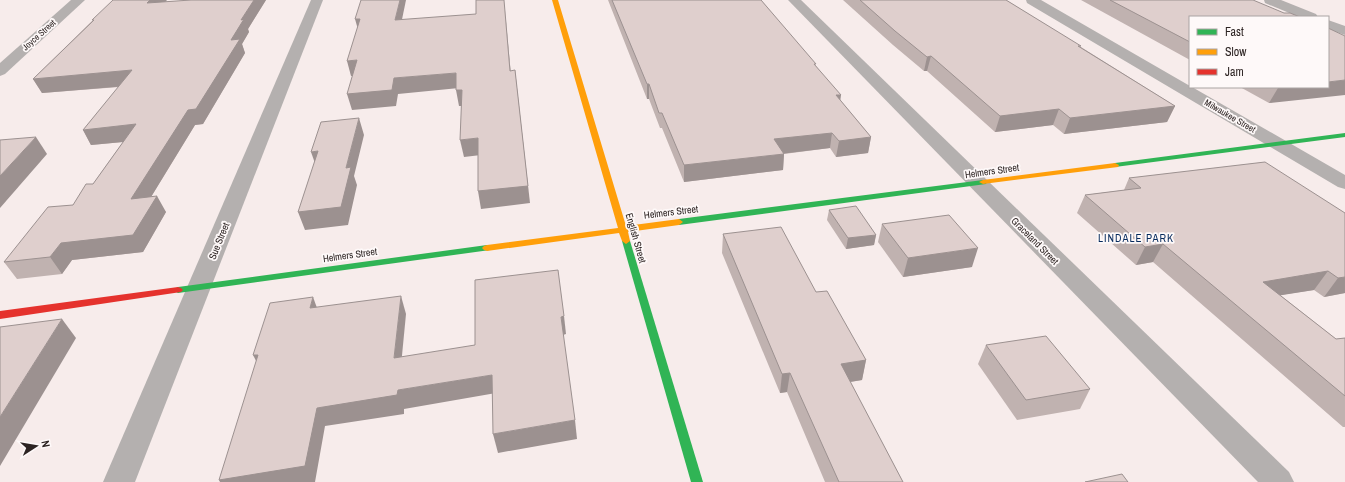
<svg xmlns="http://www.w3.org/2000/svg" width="1345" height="482" font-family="'Archivo Narrow',sans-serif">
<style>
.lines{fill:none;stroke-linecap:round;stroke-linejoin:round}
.street{fill:#b4b0af;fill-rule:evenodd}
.fast{fill:#30b455;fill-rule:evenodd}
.slow{fill:#ff9f0a;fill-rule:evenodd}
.jam{fill:#e5322d;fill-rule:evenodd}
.wall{fill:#c0b2b0}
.shaded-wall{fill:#9c9190}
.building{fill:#dfcfcd;stroke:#9c9190}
.labels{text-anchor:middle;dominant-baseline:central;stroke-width:3.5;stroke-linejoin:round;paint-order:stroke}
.far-street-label{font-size:9px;fill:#2d2423;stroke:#fef9f9}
.street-label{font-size:10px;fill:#2d2423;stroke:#fef9f9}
.neighbourhood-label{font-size:11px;letter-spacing:1px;fill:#062a5d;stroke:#fef9f9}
</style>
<rect width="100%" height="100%" fill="#f7eceb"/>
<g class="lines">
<!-- street -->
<g class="street">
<polygon points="71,0 85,0 5,74 0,76 0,63"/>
<polygon points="311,0 323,0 135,482 103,482"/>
<polygon points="788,0 801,0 1289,472 1294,482 1258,482"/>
<polygon points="1026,0 1041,0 1190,86 1190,87 1192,87 1345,175 1345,189 1338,187 1027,3"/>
<polygon points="1264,0 1281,0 1316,14 1318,17 1299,17 1265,3"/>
<polygon points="1328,20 1345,26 1345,35 1328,29"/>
</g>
<!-- fast -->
<g class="fast">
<polygon points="1345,133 1345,137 1115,167 1111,165 1115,163"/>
<polygon points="983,180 986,180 987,182 986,184 679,225 675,222 679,219"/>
<polygon points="626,238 630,241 703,482 691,482 622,241"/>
<polygon points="487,245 490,246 492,248 490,250 178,293 173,290 178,287"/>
</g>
<!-- slow -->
<g class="slow">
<polygon points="552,0 558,0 626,226 679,219 683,222 679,225 628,232 630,241 626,244 622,241 619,233 487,251 484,250 482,248 484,246 487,245 618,228"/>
<polygon points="1115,163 1119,165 1118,167 983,184 979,182 983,180"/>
</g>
<!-- jam -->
<polygon class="jam" points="178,287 181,288 183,290 181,292 0,319 0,311"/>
</g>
<!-- wall -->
<g class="wall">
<polygon points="191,0 266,0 248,29 249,32 242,44 245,53 203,124 195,125 151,197 166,212 143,252 72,260 62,274 17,279 4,262 73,205 93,184 123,142 91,145 83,130 119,87 42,93 33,79 92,21 166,2"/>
<polygon points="608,0 761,0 816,66 840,100 871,137 868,153 836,157 830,148 784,154 783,170 684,182 662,128 660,128 649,99 647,99"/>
<polygon points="843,0 1006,0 1175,106 1167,122 1064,134 1053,125 995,132 927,71 924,71 893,45"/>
<polygon points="1081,0 1253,0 1190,17 1190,60"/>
<polygon points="1240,87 1328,87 1269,103"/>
<polygon points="1129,178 1345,213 1345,293 1324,297 1314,290 1280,295 1336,339 1345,338 1345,427 1343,427 1153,262 1136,265 1077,213 1085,195 1124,190"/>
<polygon points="829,210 876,235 874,245 846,249 827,220"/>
<polygon points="882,224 972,267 903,277 878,242"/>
<polygon points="723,234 816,292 866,360 862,380 850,382 903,482 825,482 787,392 780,393 722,253"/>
<polygon points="986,345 1090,389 1080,409 1017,420 978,364"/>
</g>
<!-- shaded-wall -->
<g class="shaded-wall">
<polygon points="150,0 167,0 153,16 147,3"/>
<polygon points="254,0 266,0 248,29 249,32 242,44 245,53 203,124 195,125 140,215 131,199 231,40 241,20"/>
<polygon points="400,0 406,0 399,34 395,20"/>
<polygon points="504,0 512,86 510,71"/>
<polygon points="355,19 360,19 359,33"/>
<polygon points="931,56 927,71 924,71 927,57"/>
<polygon points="357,60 361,75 351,76 347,61"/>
<polygon points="132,70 139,85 42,93 33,79"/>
<polygon points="515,70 530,203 481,209 478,191"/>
<polygon points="456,73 459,88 398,94 396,106 352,110 347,94 394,78"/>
<polygon points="1345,80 1345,95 1269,103 1278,88 1285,87 1328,87 1328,82"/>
<rect x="647" y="84" width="2" height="15"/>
<polygon points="456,90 462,90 465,106 459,106"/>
<polygon points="836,95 841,95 839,110"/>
<polygon points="1175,106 1167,122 1064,134 1070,118"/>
<polygon points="1059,109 1053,125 995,132 1000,116"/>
<polygon points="359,118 364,135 354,176 357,185 348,225 305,230 298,212 346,168"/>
<polygon points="136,124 144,140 91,145 83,130"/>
<polygon points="832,133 830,148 772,155 774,139"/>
<polygon points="36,137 47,154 0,208 0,176"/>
<polygon points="871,137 868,153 836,157 839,141"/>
<polygon points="478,138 481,155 464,157 460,140"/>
<polygon points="318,151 317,169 311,152"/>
<polygon points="784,154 783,170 684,182 684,165"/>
<polygon points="157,196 166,212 143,252 72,260 62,274 50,257 61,243"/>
<polygon points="876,235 874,245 846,249 848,238"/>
<polygon points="1163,244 1153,262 1136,265 1145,247"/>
<polygon points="978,248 972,267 903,277 908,258"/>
<polygon points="1328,271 1314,290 1251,300 1263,282"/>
<polygon points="1345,277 1345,293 1324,297 1338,278"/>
<polygon points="401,296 406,314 400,376 394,358"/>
<polygon points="313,297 320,316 310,308"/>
<polygon points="564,316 566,334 563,335 561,317"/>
<polygon points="62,319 76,338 0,466 0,417"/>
<polygon points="253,355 258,355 263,374"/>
<polygon points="866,360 862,380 837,384 841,364"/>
<polygon points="790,373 787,392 780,393 782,374"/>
<polygon points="492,375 496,393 404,409 404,414 325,426 315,482 220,482 219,480 317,408 398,390"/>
<polygon points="575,420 577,439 498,453 493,434"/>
</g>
<!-- building -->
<g class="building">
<polygon points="113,0 150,0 147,3 191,0 254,0 241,20 244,19 231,40 240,39 196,109 188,110 131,199 157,196 133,235 61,243 50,257 4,262 48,207 73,205 86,184 93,184 136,124 83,130 132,70 33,79 94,20 92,20"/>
<polygon points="361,0 400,0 395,20 476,14 476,0 504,0 510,71 515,70 528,186 478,191 478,138 460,140 462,90 456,90 456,73 394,78 392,90 347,94 357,60 347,61 360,19 355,19"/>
<polygon points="612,0 761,0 816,64 814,64 841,95 836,95 871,137 839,141 832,133 774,139 784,154 684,165 662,113 659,113 649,84 647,84"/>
<polygon points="860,0 1006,0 1081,46 1078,46 1175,106 1070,118 1059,109 1000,116 931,56 927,57 895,31"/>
<polygon points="1110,0 1253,0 1284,13 1290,13 1300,17 1190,17 1190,42"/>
<polygon points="1328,28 1345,36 1345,80 1328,82"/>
<polygon points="359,118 346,168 351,167 341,207 298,212 318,151 311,152 321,122"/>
<polygon points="36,137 0,176 0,140"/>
<polygon points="1265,162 1345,213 1345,277 1338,278 1328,271 1263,282 1336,339 1345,338 1345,396 1163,244 1145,247 1085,195 1141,188 1129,178"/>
<polygon points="856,206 876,235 848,238 829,210"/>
<polygon points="949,215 978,248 908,258 882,224"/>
<polygon points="781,227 816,292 827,291 866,360 841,364 903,482 839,482 790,373 782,374 723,234"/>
<polygon points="558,270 564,316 561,317 575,420 493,434 492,375 398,390 397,395 317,408 305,466 219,480 258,355 253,355 270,303 313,297 310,308 401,296 394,358 475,345 475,280"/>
<polygon points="62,319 0,417 0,327"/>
<polygon points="1046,336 1090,389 1026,400 986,345"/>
<polygon points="1122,474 1128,482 1085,482"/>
</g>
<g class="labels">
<!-- far-street labels -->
<g class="far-street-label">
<text transform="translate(39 35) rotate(-42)">Joyce Street</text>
<text transform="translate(1230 116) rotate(30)">Milwaukee Street</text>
</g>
<!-- street labels -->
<g class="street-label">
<text transform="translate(992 171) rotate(-8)">Helmers Street</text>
<text transform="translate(671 212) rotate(-7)">Helmers Street</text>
<text transform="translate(636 238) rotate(74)">English Street</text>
<text transform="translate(219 241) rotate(-68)">Sue Street</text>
<text transform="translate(1035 241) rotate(45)">Graceland Street</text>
<text transform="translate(350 255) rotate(-8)">Helmers Street</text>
</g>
<!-- neighbourhood labels -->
<g class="neighbourhood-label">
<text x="1136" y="238">LINDALE PARK</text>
</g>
</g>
<!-- legend -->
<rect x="1189" y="16" width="140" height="72" fill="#fef9f9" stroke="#aaa4a3"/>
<rect x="1197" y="29" width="20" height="6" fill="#30b455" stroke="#aaa4a3"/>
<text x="1225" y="36" font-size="12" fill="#2d2423">Fast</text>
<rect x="1197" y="49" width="20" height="6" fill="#ff9f0a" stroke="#aaa4a3"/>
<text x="1225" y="56" font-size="12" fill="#2d2423">Slow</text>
<rect x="1197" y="69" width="20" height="6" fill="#e5322d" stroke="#aaa4a3"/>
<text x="1225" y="76" font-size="12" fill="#2d2423">Jam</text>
<!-- north arrow -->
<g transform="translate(36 446) rotate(78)" stroke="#fef9f9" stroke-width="3" paint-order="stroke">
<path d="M0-3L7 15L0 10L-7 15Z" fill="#2d2423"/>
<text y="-6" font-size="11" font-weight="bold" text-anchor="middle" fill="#2d2423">N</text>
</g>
</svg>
